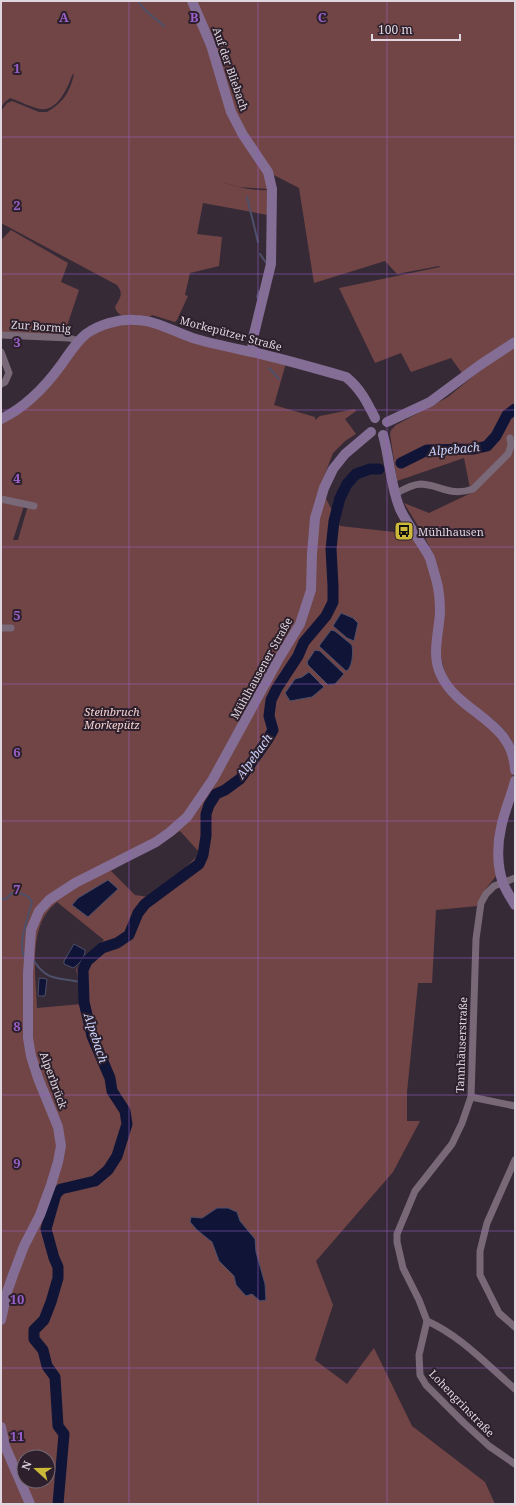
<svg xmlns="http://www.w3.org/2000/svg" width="516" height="1505" font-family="'Noto Serif',serif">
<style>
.green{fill:#714545;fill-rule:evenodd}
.water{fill:#101538;stroke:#4e4f6a}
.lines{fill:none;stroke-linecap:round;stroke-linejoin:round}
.stream{stroke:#4e4f6a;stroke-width:2}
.river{stroke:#101538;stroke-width:11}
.street{stroke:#796978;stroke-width:7}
.secondary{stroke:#846e95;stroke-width:10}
.grid{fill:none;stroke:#995fc9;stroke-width:1;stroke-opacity:0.55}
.labels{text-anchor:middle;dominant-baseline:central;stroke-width:4;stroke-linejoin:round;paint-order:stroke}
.street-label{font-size:11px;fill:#dfd6df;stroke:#2d202c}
.poi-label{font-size:11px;fill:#dfd6df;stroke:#2d202c;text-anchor:start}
.park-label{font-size:11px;font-style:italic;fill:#f4d2d0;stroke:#2d202c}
.water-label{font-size:12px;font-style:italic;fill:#cad5fe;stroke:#2d202c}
.grid-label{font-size:13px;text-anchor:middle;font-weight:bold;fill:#995fc9;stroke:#2d202c;stroke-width:4;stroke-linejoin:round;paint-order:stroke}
</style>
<rect width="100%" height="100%" fill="#372a37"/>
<!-- green -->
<g class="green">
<path d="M1,1H515V336L462,373L451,358L411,372L401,353L375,363L339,288L440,267L439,266L397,274L385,261L314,283L299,188L268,172L264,173L268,189L239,187L221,182C237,187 252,191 268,190V215L203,203L197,234L222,237L219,266L190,273L185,295L188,296L177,320L175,322L152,315L147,319C136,318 118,320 115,307C120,298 124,294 117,285L1,223V111L7,103L12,101L39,112H47C63,103 70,92 74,74L72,75C68,88 57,112 40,109C30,107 20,101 10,98L5,102L1,107Z"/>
<polygon points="11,230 68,263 61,282 79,290 64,335 1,333 1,240"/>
<path d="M139,323L286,363L274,405L315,417V420L320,416L355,409L356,411L345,419L356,434L345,441L333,453L320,487L340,526L412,534L427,560L436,592L439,676L501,738L513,765V778L496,876C488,886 481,894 477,906L436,910L432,983H418L407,1092V1121H420L393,1172L316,1261L333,1305L315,1360L347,1384L374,1348L412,1426L485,1482L495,1504H1V502L24,506L13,540H18L29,502L1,497V422L82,342L106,327ZM344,673L335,684L328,685L318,674ZM180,831L200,853L155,898L135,895L111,871ZM108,880L118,889L88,917L72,905ZM57,902L104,940L76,969L82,1004L37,1008C36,980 29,934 48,911C51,907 54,905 57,902ZM217,1208L237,1212L240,1221L255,1240L256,1252L265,1284L266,1300L260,1301L252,1294L246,1296L236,1285L234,1276L219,1261L212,1242L197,1230L194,1225ZM24,1457H48V1481H24Z"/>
<path d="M515,347V748C504,716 464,707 448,679C436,657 440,616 439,591C439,585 440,577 438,570C432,545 417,525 404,503L429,513L471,493L464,458L397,481L390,434L391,430L396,425L448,397L488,364Z"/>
</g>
<!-- water -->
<g class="water">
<polygon points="341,613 353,618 358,623 354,641 347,638 333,626"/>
<path d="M331,630L335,631L352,645C353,653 353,663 348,670L346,671L319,646Z"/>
<polygon points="315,650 320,651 344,674 335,684 328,685 308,665 307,662"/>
<polygon points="309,672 324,687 312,697 290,701 285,693 295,679 302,677"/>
<polygon points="108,880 118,889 88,917 72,905 78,898"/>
<path d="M74,944L85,950C86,956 78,966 73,968L64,964V961Z"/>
<polygon points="39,978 47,979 45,996 39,996 38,995"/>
<polygon points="217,1208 228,1208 237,1212 240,1221 255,1239 256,1252 265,1284 266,1300 260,1301 252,1294 246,1296 236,1285 234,1276 219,1261 212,1242 197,1230 190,1222 191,1217 202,1218"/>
</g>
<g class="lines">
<!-- stream -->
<g class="stream">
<polyline points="138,1 146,11 164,26"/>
<polyline points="247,197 258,242"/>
<polyline points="260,254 267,264"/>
<polyline points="257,297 259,291"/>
<polyline points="269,368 279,379"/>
<path d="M1,899H6L12,893C19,893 29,894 32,902C28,919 18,940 24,957"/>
<path d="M34,961C49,984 61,976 83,983"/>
</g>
<!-- river -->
<g class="river">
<polyline points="401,463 427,450 474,449 487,446 496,436 507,415 515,409"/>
<polyline points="58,1504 64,1434 58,1426 55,1377 47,1366 43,1350 34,1339 34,1330 44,1320 51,1302 58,1278 58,1267 54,1258 46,1229 56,1194 61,1189 95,1181 108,1170 117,1156 127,1124 125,1111 112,1091 110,1078 92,1036 84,1002 83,970 87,961 102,948 117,943 129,935 138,913 145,904 199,864 203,855 206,836 206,814 209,805 216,794 225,790 240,779 268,739 273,730 269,716 271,700 277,688 298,656 304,642 326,616 333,602 333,586 331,549 334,521 340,498 347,484 356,474 370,469 379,469"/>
</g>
<!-- street -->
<g class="street">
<polyline points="1,335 69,338 79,341"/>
<polyline points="1,352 9,373 5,382 1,384"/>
<path d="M395,494C402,490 413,484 421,484C441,485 450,497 473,489L508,454L511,446L510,438"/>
<polyline points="1,499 34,506"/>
<polyline points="1,628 11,628"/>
<path d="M515,878L494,886L486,894L481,903L476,939L471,1097L462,1123L452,1144L415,1191L397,1234V1242L403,1268L419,1300L427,1321C461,1336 487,1365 515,1389"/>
<polyline points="471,1097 515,1106"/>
<polyline points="515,1160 487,1223 480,1251 480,1275 499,1313 515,1327"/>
<polyline points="427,1321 419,1355 420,1375 426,1385 464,1423 489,1446 515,1464"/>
</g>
<!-- secondary -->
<g class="secondary">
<polyline points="192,1 211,45 231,112 243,135 268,172 272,189 271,264 253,338 252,352"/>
<path d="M1,419C26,407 45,387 61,365C69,354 76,342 86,334C100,324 119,319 135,320C156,320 176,333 196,339C217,345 239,349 261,354C290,361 318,369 346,377C360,388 367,402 375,418"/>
<polyline points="387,422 430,402 480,365 515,342"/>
<path d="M383,435C390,459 390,485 400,509C408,526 421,541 430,558C432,565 434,572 436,579C439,589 440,601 440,612C439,633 431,655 441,675C459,714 513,720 515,770"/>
<path d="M515,781C511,797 504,812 501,828C497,845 497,866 503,883C506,891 511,898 515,905"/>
<polyline points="1,1320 7,1292 13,1275 24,1246 40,1215 51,1185 58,1162 61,1146 58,1127 38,1078 31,1056 28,1038 28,973 31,930 39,911 49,900 75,883 156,842 170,832 187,817 213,779 278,660 300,624 311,590 312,554 315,518 324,488 333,469 345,454 371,432"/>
<polyline points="1,1427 5,1446 30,1504"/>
</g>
</g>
<!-- grid -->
<path class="grid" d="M129,1V1504M258,1V1504M387,1V1504M1,137H515M1,274H515M1,410H515M1,547H515M1,684H515M1,821H515M1,958H515M1,1095H515M1,1231H515M1,1368H515"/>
<!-- icons -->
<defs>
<symbol id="bus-square" viewBox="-11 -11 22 22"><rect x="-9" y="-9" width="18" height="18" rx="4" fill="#ccb939" stroke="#2d202c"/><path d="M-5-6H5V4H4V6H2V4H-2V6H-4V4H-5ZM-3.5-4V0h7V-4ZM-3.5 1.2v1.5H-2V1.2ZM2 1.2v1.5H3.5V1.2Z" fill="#111"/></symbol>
</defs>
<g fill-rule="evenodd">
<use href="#bus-square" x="393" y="520" width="22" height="22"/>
</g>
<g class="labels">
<!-- street labels -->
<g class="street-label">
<text transform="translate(231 69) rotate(71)">Auf der Bliebach</text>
<text transform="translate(41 326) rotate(4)">Zur Bormig</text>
<text transform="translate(231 333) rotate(15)">Morkepützer Straße</text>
<text transform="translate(261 668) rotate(-61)">Mühlhausener Straße</text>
<text transform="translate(461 1045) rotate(-88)">Tannhäuserstraße</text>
<text transform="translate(54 1080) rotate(70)">Alperbrück</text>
<text transform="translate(462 1403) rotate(46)">Lohengrinstraße</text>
</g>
<!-- poi labels -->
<g class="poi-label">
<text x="418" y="531">Mühlhausen</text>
</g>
<!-- park labels -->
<g class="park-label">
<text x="112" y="711">Steinbruch<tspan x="112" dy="13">Morkepütz</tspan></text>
</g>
<!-- water labels -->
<g class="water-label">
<text transform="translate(454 449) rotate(-5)">Alpebach</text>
<text transform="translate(254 756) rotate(-54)">Alpebach</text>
<text transform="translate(96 1038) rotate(72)">Alpebach</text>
</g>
</g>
<g class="grid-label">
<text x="64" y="22">A</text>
<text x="194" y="22">B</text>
<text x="322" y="22">C</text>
<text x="17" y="73">1</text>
<text x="17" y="210">2</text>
<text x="17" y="347">3</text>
<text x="17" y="483">4</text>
<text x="17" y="620">5</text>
<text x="17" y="757">6</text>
<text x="17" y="894">7</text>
<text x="17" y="1031">8</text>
<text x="17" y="1168">9</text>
<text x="17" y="1304">10</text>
<text x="17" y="1441">11</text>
</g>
<!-- border -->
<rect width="516" height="1505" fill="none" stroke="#dfd6df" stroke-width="4"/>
<!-- north arrow -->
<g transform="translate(36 1469) rotate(291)"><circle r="19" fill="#2d202c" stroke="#746974"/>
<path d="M0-3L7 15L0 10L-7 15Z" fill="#ccb939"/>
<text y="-6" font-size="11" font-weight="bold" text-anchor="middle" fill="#dfd6df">N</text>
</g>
<!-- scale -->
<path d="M372 34v6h88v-6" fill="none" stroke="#dfd6df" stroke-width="2"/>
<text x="378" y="34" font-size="12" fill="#dfd6df" stroke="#2d202c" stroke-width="3" paint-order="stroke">100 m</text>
</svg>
